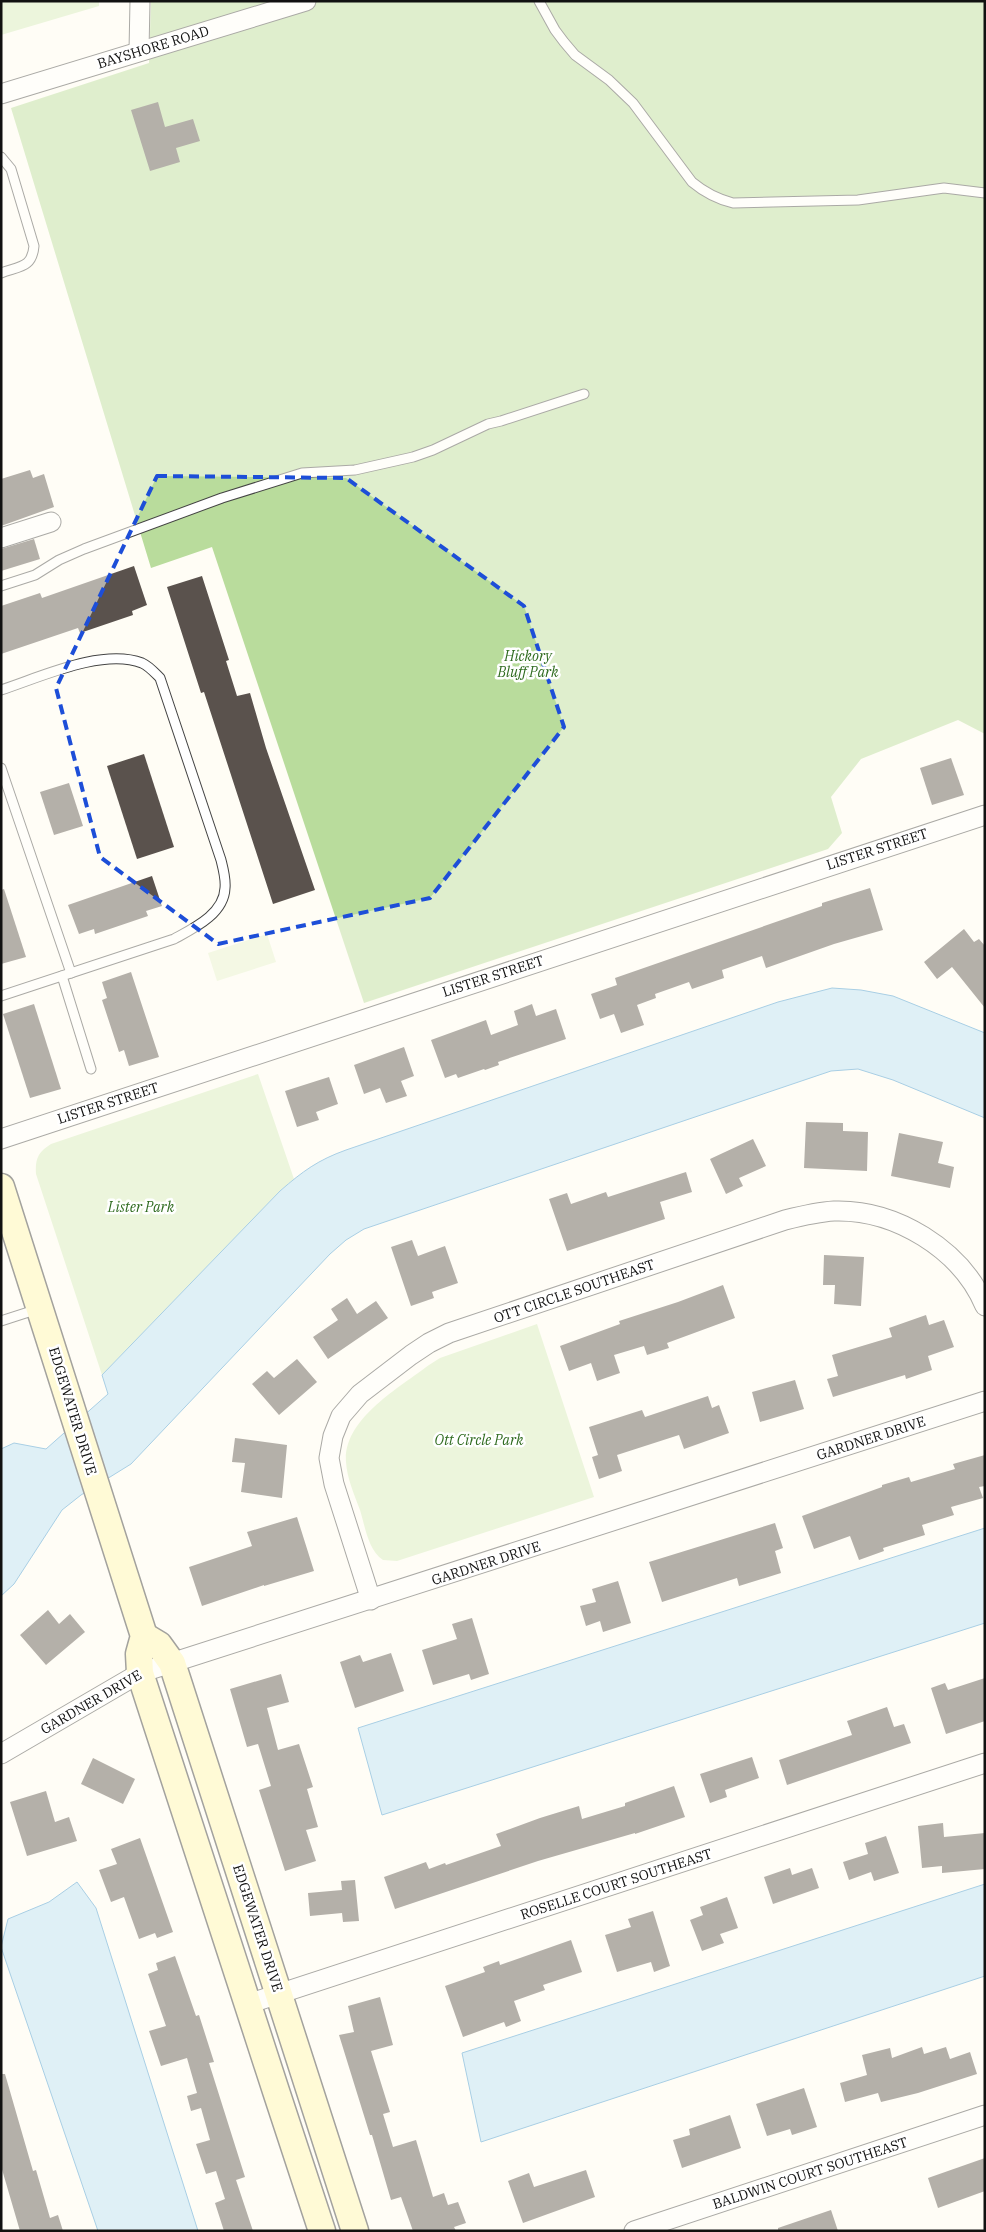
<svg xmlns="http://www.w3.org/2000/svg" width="986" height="2232" font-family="'IBM Plex Serif',serif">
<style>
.green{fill:#d5ebbd}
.forest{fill:#b9dc9c}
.pitch{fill:#e6f2cf}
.water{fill:#b9e0f7;stroke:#3f96cf}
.building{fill:#5a524d}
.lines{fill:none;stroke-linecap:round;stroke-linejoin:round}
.lane-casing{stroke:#444;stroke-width:11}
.street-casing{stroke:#444;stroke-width:21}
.secondary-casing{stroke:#333;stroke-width:29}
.lane{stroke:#fff;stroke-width:9}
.street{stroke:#fff;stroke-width:19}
.secondary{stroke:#fff6b0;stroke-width:26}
.marked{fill:none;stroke:#1d4ed8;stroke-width:4;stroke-dasharray:10 6;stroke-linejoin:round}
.labels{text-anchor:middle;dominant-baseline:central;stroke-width:5;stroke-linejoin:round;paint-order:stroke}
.street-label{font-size:14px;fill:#111;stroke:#fff}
.park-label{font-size:14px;font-style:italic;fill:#2f6b1f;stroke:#fff}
</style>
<rect width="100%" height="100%" fill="#fffdf5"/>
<!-- green -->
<g class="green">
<polygon points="1,1 99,1 99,6 1,35"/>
<path d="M258,1074L294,1179L280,1191L102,1375L36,1174C35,1159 38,1152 51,1144Z"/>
<path d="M537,1324L594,1497L397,1561L383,1560C368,1550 365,1526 360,1510C354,1494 347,1478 346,1462C343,1419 399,1388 429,1365L440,1358Z"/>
</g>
<!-- forest -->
<polygon class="forest" points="151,1 985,1 985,734 958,720 861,759 831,797 842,833 828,849 364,1003 212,547 151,568 11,108 149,63"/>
<!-- pitch -->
<polygon class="pitch" points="267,934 276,962 217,981 208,953"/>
<!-- water -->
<g class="water">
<path d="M832,988L861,990L893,996L985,1033V1118L893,1080L858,1069L831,1071L364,1229L346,1240L330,1254L131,1464L81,1495L62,1510L14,1584L1,1596V1449L14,1443L46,1449L108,1394L102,1375L280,1191C303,1171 318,1160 346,1150L778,1002Z"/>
<polygon points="985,1528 985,1623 382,1815 358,1728"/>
<polygon points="77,1882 96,1908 198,2231 98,2231 1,1947 8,1919 49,1902"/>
<polygon points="985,1884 985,1976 481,2142 462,2053"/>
</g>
<!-- building -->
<g class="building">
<polygon points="158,102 165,127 193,119 200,141 176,148 180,162 150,171 131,110"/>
<polygon points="30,470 33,478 44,474 54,507 1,526 1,479"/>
<polygon points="34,539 40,559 1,571 1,549"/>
<polygon points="134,566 147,605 132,611 133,615 80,633 78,628 1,654 1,606 40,593 42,598"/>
<polygon points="202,576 229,660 226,661 237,696 250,693 266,748 315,890 273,904 204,692 201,693 167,587"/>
<polygon points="144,754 174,847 137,859 107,766"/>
<polygon points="951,758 964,795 932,805 920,768"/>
<polygon points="69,783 83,826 54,835 40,792"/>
<polygon points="152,876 162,906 146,911 148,916 95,934 94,929 79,934 68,905"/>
<polygon points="870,888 883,930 834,944 766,968 762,956 722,970 724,978 692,989 689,982 655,994 656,998 637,1005 644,1025 621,1033 614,1014 600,1019 591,994 617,985 615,978 822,906 822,903"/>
<polygon points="4,889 26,957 1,964 1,890"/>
<polygon points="964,929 974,942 979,939 985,946 985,1008 952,967 937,979 924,962"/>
<polygon points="131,972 159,1057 129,1066 124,1050 119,1052 102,1000 107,998 102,982"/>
<polygon points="34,1004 61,1089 30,1098 3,1014"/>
<polygon points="532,1004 536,1016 556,1009 566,1039 498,1062 499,1065 485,1070 484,1069 458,1078 456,1074 445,1078 431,1040 486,1020 491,1035 518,1025 514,1011"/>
<polygon points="404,1047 414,1076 401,1081 407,1096 386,1103 380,1088 364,1094 354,1065"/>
<polygon points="329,1077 338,1104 316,1112 319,1120 297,1127 285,1091"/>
<polygon points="806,1122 843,1123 843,1131 868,1132 867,1171 804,1168"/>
<polygon points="899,1133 943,1142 938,1163 954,1167 950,1188 891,1176"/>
<polygon points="753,1139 766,1166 739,1178 743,1186 726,1194 710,1159"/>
<polygon points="686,1172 692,1192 660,1202 665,1219 567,1251 549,1199 567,1193 571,1204 606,1192 608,1197"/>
<polygon points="412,1240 418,1256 445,1246 458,1283 432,1292 434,1298 411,1306 391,1247"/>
<polygon points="824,1255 864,1257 861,1306 834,1304 835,1285 823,1285"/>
<polygon points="723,1285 735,1318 667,1343 669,1348 647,1355 644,1346 614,1355 620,1373 597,1381 591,1363 569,1371 560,1346 620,1324 619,1321 678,1302"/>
<polygon points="347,1298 357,1314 376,1301 388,1318 328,1359 313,1337 338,1320 331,1309"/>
<polygon points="926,1315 929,1325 944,1320 954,1347 928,1356 932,1370 906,1379 905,1375 833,1397 827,1379 838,1376 832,1355 892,1337 889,1328"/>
<polygon points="297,1359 317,1382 279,1415 252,1384 267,1371 274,1378"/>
<polygon points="795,1380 804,1409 760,1422 752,1392"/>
<polygon points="708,1396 712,1408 719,1405 729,1433 684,1449 679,1435 617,1455 622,1471 599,1479 592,1457 598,1455 589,1427 642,1410 645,1417"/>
<polygon points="235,1438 287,1445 282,1498 241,1492 245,1463 232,1462"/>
<polygon points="985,1455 985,1486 979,1487 983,1498 951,1507 954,1515 922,1525 925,1535 883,1548 884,1551 859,1560 850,1536 814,1549 802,1516 882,1487 882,1485 909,1477 911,1482 955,1469 953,1464"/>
<polygon points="297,1517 314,1571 264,1586 264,1585 202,1606 189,1567 252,1546 247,1532"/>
<polygon points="775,1523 783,1548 775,1551 781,1573 739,1586 737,1578 662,1602 649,1562"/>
<polygon points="618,1581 631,1623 603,1632 600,1621 586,1626 580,1606 596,1602 592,1589"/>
<polygon points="48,1610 59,1624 70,1614 85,1632 46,1665 20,1635"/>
<polygon points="472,1618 489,1674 471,1680 469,1674 433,1685 422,1650 457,1639 452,1624"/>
<polygon points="391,1653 404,1691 355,1708 340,1662 360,1655 363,1662"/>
<polygon points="281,1674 289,1702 267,1708 278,1750 299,1744 313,1787 307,1789 318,1827 306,1830 316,1861 285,1871 259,1790 271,1786 258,1744 247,1747 230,1689"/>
<polygon points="985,1678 985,1721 946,1734 931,1688 945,1683 948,1690"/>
<polygon points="887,1707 894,1727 904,1724 911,1743 787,1785 779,1760 852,1735 847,1721"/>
<polygon points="752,1757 759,1778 725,1790 727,1797 710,1803 700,1774"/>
<polygon points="93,1758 135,1779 123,1804 81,1784"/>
<polygon points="674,1786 685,1817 635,1834 635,1833 538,1861 395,1909 384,1877 426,1862 429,1869 445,1863 446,1865 501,1846 496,1834 540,1818 579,1806 582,1819 625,1806 625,1803"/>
<polygon points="46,1791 55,1822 69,1817 77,1841 27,1856 10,1802"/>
<polygon points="943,1823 944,1837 985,1833 985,1869 942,1873 942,1866 922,1868 918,1826"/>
<polygon points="886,1836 899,1873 874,1881 871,1872 849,1880 843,1862 868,1854 865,1843"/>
<polygon points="140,1838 173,1932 157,1938 155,1933 139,1939 124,1897 111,1902 99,1870 117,1864 111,1849"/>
<polygon points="790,1868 792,1875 812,1868 819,1888 773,1904 764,1877"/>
<polygon points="355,1880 359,1921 343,1922 342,1913 310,1916 308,1893 342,1890 341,1881"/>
<polygon points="727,1897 738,1928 720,1934 724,1943 702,1951 690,1920 703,1915 700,1907"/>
<polygon points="653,1911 670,1966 654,1972 651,1962 617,1972 605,1935 631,1927 628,1919"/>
<polygon points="571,1940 582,1972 543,1985 545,1990 514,2001 521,2021 506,2027 504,2022 463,2037 445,1986 485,1972 483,1967 499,1961 500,1965"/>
<polygon points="175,1956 196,2016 199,2015 214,2062 209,2063 245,2177 236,2180 253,2231 224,2231 215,2203 225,2199 216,2171 206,2174 196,2144 210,2140 201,2108 191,2111 187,2096 197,2093 187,2058 161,2066 149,2031 166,2026 148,1974 158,1970 156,1963"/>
<polygon points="380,1997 393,2045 371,2051 390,2112 383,2114 393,2147 416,2140 433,2197 444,2193 448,2205 458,2202 466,2223 454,2227 456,2231 413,2231 401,2197 391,2200 372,2135 370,2135 339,2035 354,2032 348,2006"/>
<polygon points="922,2047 924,2054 946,2047 950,2059 970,2052 977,2074 918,2093 881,2102 878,2093 845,2102 840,2083 867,2075 862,2055 890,2048 892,2058"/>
<polygon points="1,2074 5,2074 33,2171 36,2170 50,2218 58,2215 63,2231 20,2231 1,2166"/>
<polygon points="804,2088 817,2127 792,2135 790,2129 767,2136 756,2104"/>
<polygon points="730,2115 741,2148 682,2168 673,2140 690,2135 689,2129"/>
<polygon points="985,2158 985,2191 938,2208 928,2178"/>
<polygon points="586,2170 595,2197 523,2223 508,2181 529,2173 534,2187"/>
<polygon points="831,2210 838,2231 778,2231 778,2228"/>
</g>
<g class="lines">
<defs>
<g id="lane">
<path d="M539,1L555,30L564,42L575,55L609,80L633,103L692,182C704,192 717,199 733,203L858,200L944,188L985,193"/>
<path d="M1,157L11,169L34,246C32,268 20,266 1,273"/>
<polyline points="1,586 35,575 59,560 84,549 222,498 302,473 355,470 413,457 433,450 488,424 501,421 584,394"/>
<path d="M1,690C41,677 102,648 142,663C149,666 155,673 160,678L221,860C223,868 226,879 225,888C224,914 194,928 174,939L1,996"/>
<polyline points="1,768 71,973"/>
<polyline points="62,976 91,1069"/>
<polyline points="1,1321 38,1309"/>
</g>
<g id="street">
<polyline points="139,51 140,1"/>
<polyline points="1,94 306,1"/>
<polyline points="1,538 51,522"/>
<polyline points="1,1139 985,815"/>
<path d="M371,1600L334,1484L329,1458L333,1436L341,1416L360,1394L411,1355L429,1343L449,1333L785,1220C801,1216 817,1212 834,1211C895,1209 961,1249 985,1306"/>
<polyline points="1,1754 140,1673 985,1401"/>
<polyline points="248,2004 985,1763"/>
<polyline points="634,2231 985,2115"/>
</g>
<g id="secondary">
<path d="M1,1187L144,1636L139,1654L140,1673C199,1859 261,2045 322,2231"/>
<polyline points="144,1636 159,1645 172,1663 355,2231"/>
</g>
</defs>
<!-- lane casing -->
<use href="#lane" class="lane-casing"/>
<!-- street casing -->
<use href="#street" class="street-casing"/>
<!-- secondary casing -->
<use href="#secondary" class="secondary-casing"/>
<!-- lane -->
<use href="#lane" class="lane"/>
<!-- street -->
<use href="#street" class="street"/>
<!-- secondary -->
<use href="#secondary" class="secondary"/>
</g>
<!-- marked area -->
<path d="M0 0H986V2232H0ZM157,476L346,478L524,606L564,727L430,898L218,944L100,857L56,688Z" fill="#fffdf5" fill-opacity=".55" fill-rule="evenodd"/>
<path class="marked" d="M157,476L346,478L524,606L564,727L430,898L218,944L100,857L56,688Z"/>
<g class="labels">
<!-- street labels -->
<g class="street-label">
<text transform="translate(153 47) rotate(-17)">BAYSHORE ROAD</text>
<text transform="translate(877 849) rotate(-18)">LISTER STREET</text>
<text transform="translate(493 976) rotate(-18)">LISTER STREET</text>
<text transform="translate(108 1103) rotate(-18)">LISTER STREET</text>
<text transform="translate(574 1291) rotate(-19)">OTT CIRCLE SOUTHEAST</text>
<text transform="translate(73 1411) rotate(73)">EDGEWATER DRIVE</text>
<text transform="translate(871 1438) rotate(-18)">GARDNER DRIVE</text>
<text transform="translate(486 1563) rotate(-18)">GARDNER DRIVE</text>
<text transform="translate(91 1702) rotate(-30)">GARDNER DRIVE</text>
<text transform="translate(616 1884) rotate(-18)">ROSELLE COURT SOUTHEAST</text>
<text transform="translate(258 1928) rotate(72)">EDGEWATER DRIVE</text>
<text transform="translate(810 2173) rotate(-18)">BALDWIN COURT SOUTHEAST</text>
</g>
<!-- park labels -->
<g class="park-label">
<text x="528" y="656">Hickory<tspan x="528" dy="16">Bluff Park</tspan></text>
<text x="141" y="1207">Lister Park</text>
<text x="479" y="1440">Ott Circle Park</text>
</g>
</g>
<!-- border -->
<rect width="986" height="2232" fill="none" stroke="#111111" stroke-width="5"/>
</svg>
